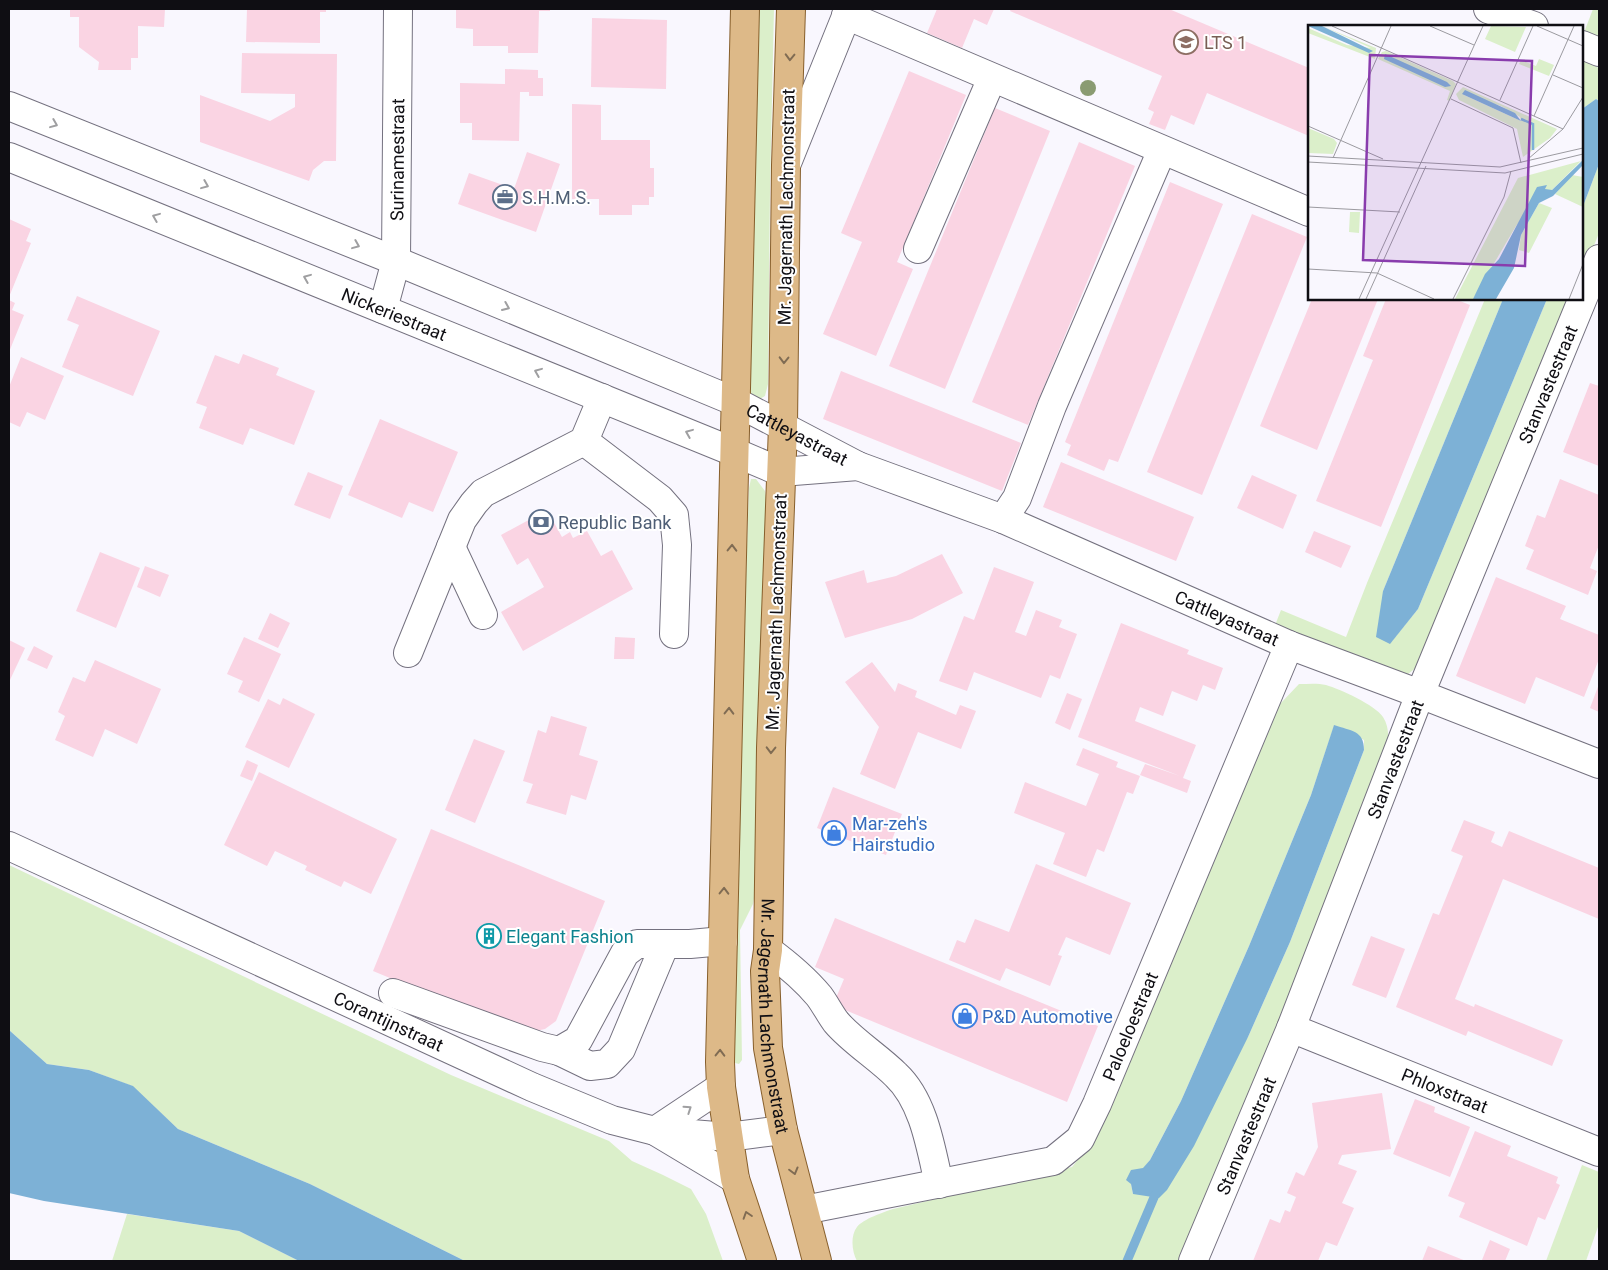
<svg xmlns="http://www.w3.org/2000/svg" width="1608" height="1270" font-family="Roboto,sans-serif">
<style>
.green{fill:#dbefca;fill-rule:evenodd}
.water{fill:#7db1d6}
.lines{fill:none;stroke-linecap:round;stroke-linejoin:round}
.stream{stroke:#7db1d6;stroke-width:9}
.building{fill:#fad4e3}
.minor-casing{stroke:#74717f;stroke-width:30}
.major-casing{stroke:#875f2c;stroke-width:30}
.minor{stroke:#fff;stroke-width:28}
.major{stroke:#ddb988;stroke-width:28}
.tree{fill:#8a9b72}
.oneway{stroke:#806c53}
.oneway2{stroke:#9f9fa1}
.labels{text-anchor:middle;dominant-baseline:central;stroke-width:4;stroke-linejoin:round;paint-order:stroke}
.education-label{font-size:18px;fill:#785e54;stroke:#fff;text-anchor:start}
.street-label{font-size:18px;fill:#0f0e13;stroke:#fff}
.service-label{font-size:18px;fill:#4e5e75;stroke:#fff;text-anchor:start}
.shop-label{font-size:18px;fill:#366cbe;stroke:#fff;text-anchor:start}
.culture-label{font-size:18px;fill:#0d838f;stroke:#fff;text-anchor:start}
.inset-river{fill:none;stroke:#7db1d6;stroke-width:2.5}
.inset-road{fill:none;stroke:#9b9aa0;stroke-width:1}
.view{fill:#893cad;fill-opacity:0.15;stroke:#893cad;stroke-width:2.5}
.inset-edge{fill:none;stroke:#0f0e13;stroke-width:2.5}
</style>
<rect width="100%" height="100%" fill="#f9f7fe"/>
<!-- green -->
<g class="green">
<polygon points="755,9 774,9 770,190 768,384 765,396 760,399 752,398 749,392"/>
<polygon points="1593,9 1599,9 1599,41 1583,35"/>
<polygon points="1584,61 1599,68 1599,101 1596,99 1582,109 1582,67"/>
<polygon points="1599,164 1599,233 1582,276 1582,209"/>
<polygon points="1485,299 1503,299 1383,591 1390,643 1418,609 1547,299 1573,299 1418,666 1407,675 1272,633 1281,610 1346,637 1367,583"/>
<polygon points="751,479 756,479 765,491 767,504 756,888 753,904 740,930 742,1060 739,1064 735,1063 732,1059 732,985 749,488"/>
<path d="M1299,684C1308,684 1318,683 1326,685C1340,689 1375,705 1383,717C1391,729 1388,745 1385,758L1181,1261H857C852,1252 850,1236 857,1227C863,1219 884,1212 893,1209L1072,1167L1088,1147L1280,704ZM1334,726L1364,740V750L1290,942L1248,1037L1133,1194L1131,1184L1150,1160L1181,1101L1249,946L1311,795Z"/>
<polygon points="9,865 451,1075 609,1141 632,1161 663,1175 691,1189 706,1214 723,1261 465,1261 310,1184 178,1129 132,1086 89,1070 47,1064 9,1030"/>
<polygon points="1582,1165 1599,1172 1599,1224 1586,1261 1546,1261"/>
<polygon points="127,1214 239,1231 299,1261 112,1261"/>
</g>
<!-- water -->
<g class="water">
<polygon points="1596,99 1599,101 1599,164 1582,209 1582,109"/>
<polygon points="1503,299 1547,299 1418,609 1390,644 1376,637 1383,591"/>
<path d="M1334,725C1351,731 1364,730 1364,750L1290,942L1248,1037L1194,1146L1167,1190L1159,1198L1133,1194L1131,1184L1126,1180L1131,1170L1143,1168L1150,1160L1181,1101L1249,946L1311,795Z"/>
<polygon points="9,1030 47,1064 89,1070 133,1086 178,1129 310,1184 465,1261 299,1261 239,1231 44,1201 9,1193"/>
</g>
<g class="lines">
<!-- stream -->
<polyline class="stream" points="1127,1261 1155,1195"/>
</g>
<!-- building -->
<g class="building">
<polygon points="70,9 165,9 164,27 138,26 138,58 131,58 131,70 98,70 99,62 79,47 79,17 70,17"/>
<polygon points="247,9 326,9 326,12 320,12 320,43 246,42"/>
<polygon points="456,9 550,9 550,11 539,11 538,53 508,53 508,46 473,46 473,29 456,28"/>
<polygon points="937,9 994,9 987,25 974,19 962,48 927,33"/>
<polygon points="1011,9 1169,9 1309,68 1309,136 1207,93 1194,125 1171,115 1165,130 1149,124 1154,112 1148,109 1162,76 1010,11"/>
<polygon points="592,18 667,20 666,89 591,87"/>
<polygon points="242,53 337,54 336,161 324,161 313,170 309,181 200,142 200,95 270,121 295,107 295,94 241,93"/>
<polygon points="505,69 538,70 538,78 543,78 543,96 529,96 529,92 520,92 519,141 472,140 472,123 460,123 460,83 505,84"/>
<polygon points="909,71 966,95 897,262 913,269 876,356 823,334 862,242 841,233"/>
<polygon points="572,104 601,105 601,140 650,140 650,168 654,168 654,197 649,197 649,205 632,205 632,215 599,215 599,199 572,199"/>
<polygon points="995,108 1050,131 945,389 889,366"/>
<polygon points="1079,142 1135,166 1028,425 972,402"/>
<polygon points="527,152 560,164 536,232 458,204 469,173 514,189"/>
<polygon points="1170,182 1223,204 1118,462 1109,459 1104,471 1067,455 1071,445 1065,442"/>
<polygon points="1252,214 1307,237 1202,495 1147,472"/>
<polygon points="9,219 31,229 26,241 31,243 9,297"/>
<polygon points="77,296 160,331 133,396 62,367 79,325 67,320"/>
<polygon points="1312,299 1378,299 1317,450 1260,426"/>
<polygon points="1386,299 1455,299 1470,305 1381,527 1316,501 1373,360 1363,356"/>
<polygon points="9,300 15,303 12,310 24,315 9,352"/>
<polygon points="243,354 279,368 276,375 315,391 294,445 250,428 243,445 199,428 207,407 196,403 215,355 239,364"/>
<polygon points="21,357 64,376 45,420 27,412 20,427 9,422 9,387"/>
<polygon points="841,371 1021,443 1002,491 823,419"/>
<polygon points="1590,383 1599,386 1599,466 1563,452"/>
<polygon points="380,419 458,452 433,512 409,502 402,518 348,495"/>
<polygon points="1061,462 1194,517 1176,561 1043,507"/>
<polygon points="308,472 343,486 330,519 294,505"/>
<polygon points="1252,475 1297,495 1283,529 1237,508"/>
<polygon points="1560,479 1599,495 1599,545 1590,568 1597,571 1588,595 1526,569 1534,550 1525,546 1537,515 1545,518"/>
<polygon points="547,510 562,537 570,532 573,538 587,531 601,556 612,550 633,589 523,651 501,612 544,587 528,558 517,565 501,535"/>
<polygon points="1314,531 1351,546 1341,568 1305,552"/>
<polygon points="100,552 140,568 116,628 76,611"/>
<polygon points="942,554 963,593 912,619 845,638 825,582 864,570 867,583 896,576"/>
<polygon points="145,566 169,575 160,597 137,587"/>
<polygon points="994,567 1034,582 1015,632 1026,636 1036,610 1062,620 1059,627 1077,634 1060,679 1050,675 1041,698 974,672 967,691 939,681 964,616 974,620"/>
<polygon points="1496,577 1566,606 1560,619 1599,635 1599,659 1584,697 1536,677 1525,704 1456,676"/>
<polygon points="270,613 290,623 278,648 258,639"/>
<polygon points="1121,623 1189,650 1187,654 1223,668 1215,690 1203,685 1197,701 1172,691 1163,716 1140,707 1135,721 1196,745 1183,778 1191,781 1187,793 1140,775 1145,764 1180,776 1078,737"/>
<polygon points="244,637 281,654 259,702 238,692 243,681 227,674"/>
<polygon points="615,637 635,638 634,659 614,659"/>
<polygon points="9,640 25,648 9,682"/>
<polygon points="34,646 53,656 47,669 27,660"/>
<polygon points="95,660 161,689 137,744 105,729 93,757 55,740 65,716 58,712 73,677 85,682"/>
<polygon points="872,662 895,692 898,683 917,691 915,697 956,715 960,705 976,711 961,749 918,732 895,789 860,774 879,727 845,682"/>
<polygon points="1599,684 1599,712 1590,708"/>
<polygon points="1067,693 1082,699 1070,730 1055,723"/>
<polygon points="283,698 315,714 289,768 245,747 268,699 280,705"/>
<polygon points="551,716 587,727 579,755 598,761 586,800 571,795 566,815 526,803 533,784 523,781 538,730 546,733"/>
<polygon points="474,739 505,751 475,823 445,810"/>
<polygon points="1083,748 1118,762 1116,767 1140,776 1133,794 1127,792 1104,852 1097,849 1086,877 1053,864 1065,833 1014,813 1025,782 1086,806 1099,774 1076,765"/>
<polygon points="247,760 258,765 252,781 240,776"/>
<polygon points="259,772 397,839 371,894 344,881 341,887 305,870 307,866 275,851 267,866 224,845"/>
<polygon points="833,787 902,814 886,855 817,828"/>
<polygon points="1464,820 1495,832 1491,842 1502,847 1509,831 1599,868 1599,919 1503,879 1455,999 1474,1007 1475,1004 1563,1040 1552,1066 1468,1031 1466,1036 1396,1007 1433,913 1439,915 1463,856 1451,851"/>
<polygon points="431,829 605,901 556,1021 545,1029 531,1032 515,1030 373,971"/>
<polygon points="1036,864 1131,903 1110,955 1066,937 1058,955 1062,956 1050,986 1006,968 1000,981 949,960 957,940 965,943 975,919 1009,932"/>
<polygon points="835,918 1098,1026 1067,1102 833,1005 844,979 815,967"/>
<polygon points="1371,936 1405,949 1386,998 1352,985"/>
<polygon points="1382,1093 1391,1149 1342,1155 1338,1164 1357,1171 1342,1203 1354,1208 1337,1246 1326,1242 1318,1261 1253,1261 1270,1219 1280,1223 1285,1210 1290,1212 1296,1197 1287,1193 1296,1172 1304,1176 1318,1147 1312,1103"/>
<polygon points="1415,1099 1435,1107 1434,1112 1470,1127 1450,1177 1393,1154"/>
<polygon points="1475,1131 1511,1146 1507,1156 1558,1177 1556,1183 1560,1185 1545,1220 1538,1217 1527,1246 1459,1217 1465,1203 1448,1196"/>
<polygon points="1490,1240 1510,1249 1505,1261 1482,1260"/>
<polygon points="1428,1246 1466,1261 1422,1261"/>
</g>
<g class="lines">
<defs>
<g id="minor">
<polyline points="1488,9 1534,26"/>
<polyline points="846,15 1309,212"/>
<polyline points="1582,45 1599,52"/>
<path id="s1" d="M9,106L396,261L736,402L858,466L1003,519L1289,645L1420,694L1599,764"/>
<path id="s2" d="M9,157L734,452L781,472L858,466"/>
<polyline points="787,163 849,9"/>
<polyline points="918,249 992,78"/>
<path id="s3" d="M383,309L396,261L398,9"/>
<polyline points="584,441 660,499 674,515 677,545 674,634"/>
<polyline points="1003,519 1017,498 1052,406 1162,150"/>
<polyline points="451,547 483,615"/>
<polyline points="408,653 462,520 474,503 483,493 584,441 602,398"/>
<path id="s4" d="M9,846L532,1087L612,1120L655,1131L728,1137L783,1130"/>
<path d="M768,950C787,964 804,978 819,996C825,1004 830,1014 836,1022C852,1041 878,1057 896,1075C924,1101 931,1149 939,1184"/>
<polyline points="393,993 542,1047 559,1051 578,1040 625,953 637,944 690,944 723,941"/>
<path id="s5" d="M1291,1028L1599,1152"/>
<polyline points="559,1051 590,1066 607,1064 621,1049 665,944"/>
<polyline points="721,1087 655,1131 735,1179"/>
<path id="s6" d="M804,1210L1053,1161L1080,1139L1097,1104L1289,645"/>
<path id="s7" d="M1193,1261L1291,1028L1420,694L1599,259"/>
</g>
<g id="major">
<polyline points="745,9 720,1062 721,1087 735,1179 762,1261"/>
<path id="s8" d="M791,9L786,165L783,426L771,748L768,950L765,971L768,1048L783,1130L817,1261"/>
</g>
</defs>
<!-- minor casing -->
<use href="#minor" class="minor-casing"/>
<!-- major casing -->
<use href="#major" class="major-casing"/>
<!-- minor -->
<use href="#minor" class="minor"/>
<!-- major -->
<use href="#major" class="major"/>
</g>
<!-- trees -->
<circle class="tree" cx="1088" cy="88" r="8"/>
<!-- one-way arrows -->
<defs><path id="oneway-chevron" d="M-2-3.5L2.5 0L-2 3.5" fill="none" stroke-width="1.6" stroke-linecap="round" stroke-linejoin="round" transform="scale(1.25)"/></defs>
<g class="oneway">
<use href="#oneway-chevron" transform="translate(790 57) rotate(92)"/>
<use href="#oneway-chevron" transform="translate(784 360) rotate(91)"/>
<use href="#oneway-chevron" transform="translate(732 548) rotate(-89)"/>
<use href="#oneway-chevron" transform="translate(729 711) rotate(-89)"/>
<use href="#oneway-chevron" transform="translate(771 750) rotate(91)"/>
<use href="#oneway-chevron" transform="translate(724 891) rotate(-89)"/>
<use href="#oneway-chevron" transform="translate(720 1053) rotate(-89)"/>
<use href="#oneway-chevron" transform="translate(794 1171) rotate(75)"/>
<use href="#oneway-chevron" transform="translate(747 1215) rotate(-108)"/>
</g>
<g class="oneway2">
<use href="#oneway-chevron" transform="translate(54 124) rotate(22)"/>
<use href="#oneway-chevron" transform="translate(205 185) rotate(22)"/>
<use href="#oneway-chevron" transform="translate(156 217) rotate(-158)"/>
<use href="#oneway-chevron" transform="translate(356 245) rotate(22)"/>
<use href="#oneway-chevron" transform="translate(307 278) rotate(-158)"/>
<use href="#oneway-chevron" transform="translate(506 307) rotate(23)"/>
<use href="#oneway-chevron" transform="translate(538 372) rotate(-158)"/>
<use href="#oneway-chevron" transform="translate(689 433) rotate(-158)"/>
<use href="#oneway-chevron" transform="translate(688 1109) rotate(-34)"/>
</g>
<!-- icons -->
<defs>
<symbol id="school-ring" viewBox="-11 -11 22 22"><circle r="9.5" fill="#fff" stroke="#8d6e63" stroke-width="1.5"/><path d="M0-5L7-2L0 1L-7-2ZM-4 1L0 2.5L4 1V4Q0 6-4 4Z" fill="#8d6e63"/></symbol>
<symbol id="office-ring" viewBox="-11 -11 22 22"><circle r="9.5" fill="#fff" stroke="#5c6f8a" stroke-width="1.5"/><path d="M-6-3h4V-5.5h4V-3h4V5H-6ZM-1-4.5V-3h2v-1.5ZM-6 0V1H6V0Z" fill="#5c6f8a"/></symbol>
<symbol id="bank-ring" viewBox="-11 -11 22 22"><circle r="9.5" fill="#fff" stroke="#5c6f8a" stroke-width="1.5"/><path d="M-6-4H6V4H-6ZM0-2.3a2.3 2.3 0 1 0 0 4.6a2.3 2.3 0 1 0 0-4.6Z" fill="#5c6f8a"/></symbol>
<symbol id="shop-ring" viewBox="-11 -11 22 22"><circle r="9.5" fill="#fff" stroke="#3f7fe0" stroke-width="1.5"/><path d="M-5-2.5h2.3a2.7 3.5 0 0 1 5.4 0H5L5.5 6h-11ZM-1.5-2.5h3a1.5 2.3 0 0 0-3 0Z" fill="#3f7fe0"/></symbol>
<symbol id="building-ring" viewBox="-11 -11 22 22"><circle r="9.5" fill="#fff" stroke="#0f9aa8" stroke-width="1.5"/><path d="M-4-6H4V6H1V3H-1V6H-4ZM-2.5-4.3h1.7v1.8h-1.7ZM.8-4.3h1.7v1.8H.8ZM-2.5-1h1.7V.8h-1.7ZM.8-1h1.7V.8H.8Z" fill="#0f9aa8"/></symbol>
</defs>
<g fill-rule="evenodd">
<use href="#school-ring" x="1172" y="28" width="28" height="28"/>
<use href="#office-ring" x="491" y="183" width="28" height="28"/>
<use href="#bank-ring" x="527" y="508" width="28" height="28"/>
<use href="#shop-ring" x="820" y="819" width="28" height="28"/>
<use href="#building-ring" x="475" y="922" width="28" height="28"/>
<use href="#shop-ring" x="951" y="1002" width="28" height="28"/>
</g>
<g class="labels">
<!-- education labels -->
<g class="education-label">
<text x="1204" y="42">LTS 1</text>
</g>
<!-- street labels -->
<g class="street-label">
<text stroke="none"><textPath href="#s3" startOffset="151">Surinamestraat</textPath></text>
<text transform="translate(786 207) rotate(-89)">Mr. Jagernath Lachmonstraat</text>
<text stroke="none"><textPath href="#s2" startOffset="416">Nickeriestraat</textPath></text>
<text stroke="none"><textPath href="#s7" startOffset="946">Stanvastestraat</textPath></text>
<text stroke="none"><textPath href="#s1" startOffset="854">Cattleyastraat</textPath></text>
<text transform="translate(776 612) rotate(-88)">Mr. Jagernath Lachmonstraat</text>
<text stroke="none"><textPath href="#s1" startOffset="1322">Cattleyastraat</textPath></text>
<text stroke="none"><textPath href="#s7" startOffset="541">Stanvastestraat</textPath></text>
<text stroke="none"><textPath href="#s8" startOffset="1008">Mr. Jagernath Lachmonstraat</textPath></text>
<text stroke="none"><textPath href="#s4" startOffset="418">Corantijnstraat</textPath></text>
<text stroke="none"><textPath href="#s6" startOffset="412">Paloeloestraat</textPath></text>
<text stroke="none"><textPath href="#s5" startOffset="166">Phloxstraat</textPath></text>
<text stroke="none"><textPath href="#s7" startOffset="136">Stanvastestraat</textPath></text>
</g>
<!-- service labels -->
<g class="service-label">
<text x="522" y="197">S.H.M.S.</text>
<text x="558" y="522">Republic Bank</text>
</g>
<!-- shop labels -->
<g class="shop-label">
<text x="852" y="823">Mar-zeh's<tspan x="852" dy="21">Hairstudio</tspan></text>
<text x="982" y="1016">P&amp;D Automotive</text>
</g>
<!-- culture labels -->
<g class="culture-label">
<text x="506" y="936">Elegant Fashion</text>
</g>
</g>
<!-- overview -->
<g transform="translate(1308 25)">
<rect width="275" height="275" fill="#f9f7fe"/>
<path d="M14,1L68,23L67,34L0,8V3L39,20L63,23ZM183,1L218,2L207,27L177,14ZM78,26L145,56L148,59L142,76L139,75L142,66L70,34L74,27ZM231,34L246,40L241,51L211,39L213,35L228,41ZM155,62L249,104L242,113L215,132L209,104L151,75L148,69ZM154,69L193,81L212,92L213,96ZM0,103L26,114L29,118L25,129L0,128ZM273,136L244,165L240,167L237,164L239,161L208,201L165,274H147L210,153ZM264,150L275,152V182L247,169ZM231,178L244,183L221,228L211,225L213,210ZM42,187H52L51,208L41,207Z" fill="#dbefca" fill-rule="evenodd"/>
<path d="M0,1H14L65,26L61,28ZM77,29L139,57L143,61L137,62L76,34ZM157,65L207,88L213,96L154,69ZM275,135V140L245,171L231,178L213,210L206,243L188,274H165L177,249L191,234L229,162L239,160L237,164L244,165Z" fill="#7db1d6"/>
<path class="inset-river" d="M213,94L225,99V125"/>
<path class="inset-road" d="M24,1L255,104M122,1L166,20M229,1L275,21M245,50L275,63M143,74L205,103L213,138M192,75L225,1M226,91L266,1M0,101L75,134M0,131L192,142L275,123M25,133L83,1M220,134L255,104L275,72M0,137L197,148L275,129M0,182L92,187M0,244L69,248L126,274M51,274L175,1M58,274L118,141M145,274L196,172L203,146M261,274L275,239"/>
<path class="view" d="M62,30L224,36L217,241L55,235Z"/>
<rect width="275" height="275" class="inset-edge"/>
</g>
<!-- border -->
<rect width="1608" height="1270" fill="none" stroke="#0f0e13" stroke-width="20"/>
</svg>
